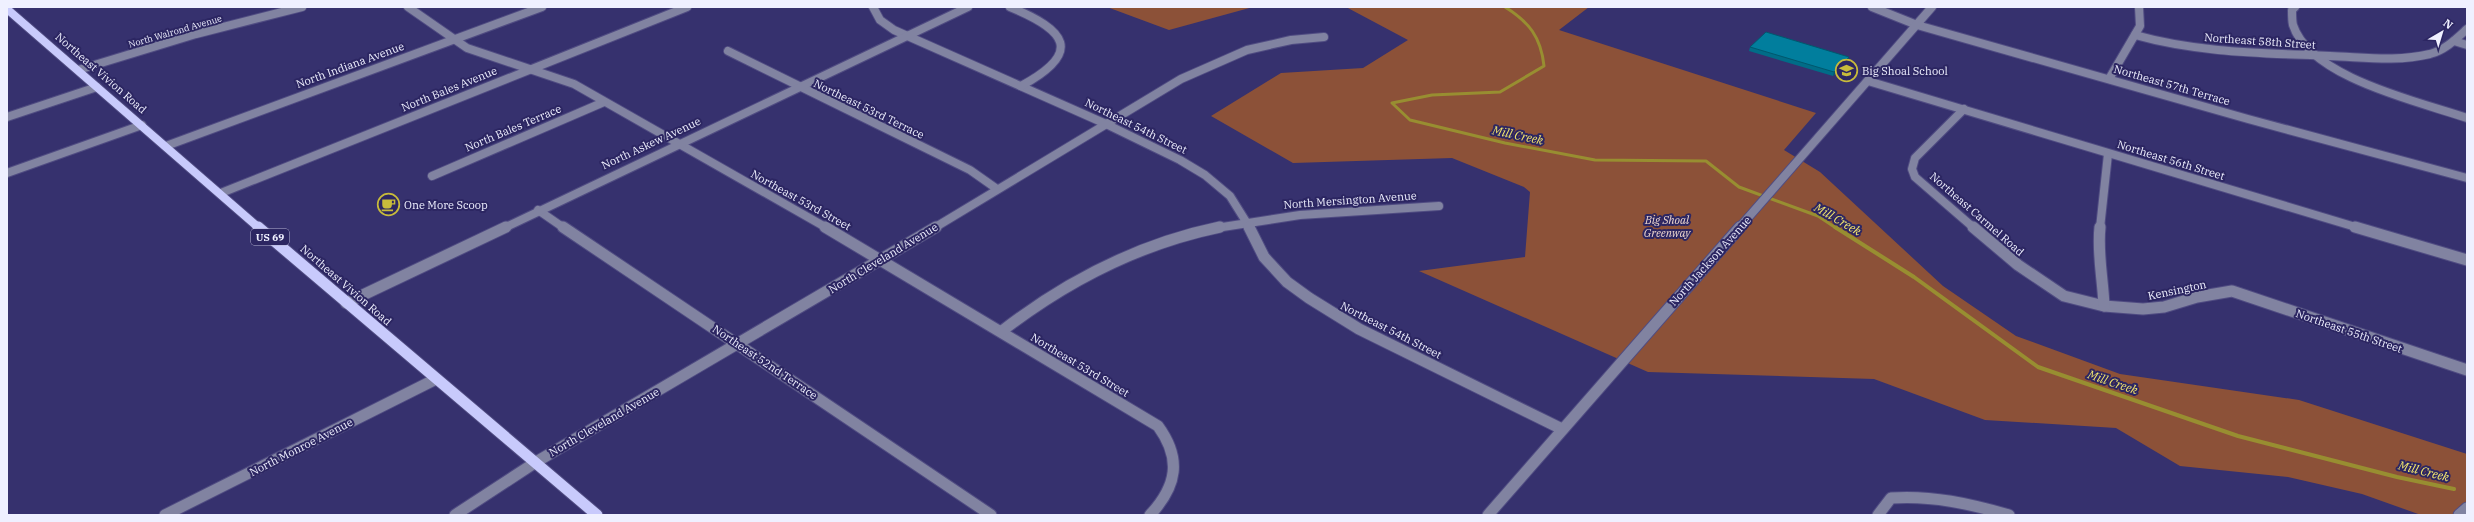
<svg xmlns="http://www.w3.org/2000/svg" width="2474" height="522" font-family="'IBM Plex Serif',serif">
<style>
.green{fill:#8c5138}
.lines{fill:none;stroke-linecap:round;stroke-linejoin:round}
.stream-far1{stroke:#988e31;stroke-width:3}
.stream{stroke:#988e31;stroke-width:4}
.minor-far1-casing{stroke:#504c82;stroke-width:10}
.minor-casing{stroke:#504c82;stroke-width:13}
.major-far1-casing{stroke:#504c82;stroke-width:10}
.major-casing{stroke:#504c82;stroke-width:13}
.minor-far1{stroke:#8183a1;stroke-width:8}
.minor{stroke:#8183a1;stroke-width:11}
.major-far1{stroke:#c8cafc;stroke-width:8}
.major{stroke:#c8cafc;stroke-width:11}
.wall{fill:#016c87}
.shaded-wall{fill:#01586e}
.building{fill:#017e9d;stroke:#01586e}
.labels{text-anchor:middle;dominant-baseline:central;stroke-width:4;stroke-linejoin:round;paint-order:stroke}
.far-street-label{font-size:9px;fill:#eff0ff;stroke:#2c2662}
.shield{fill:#2c2662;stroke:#b4b3d0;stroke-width:1}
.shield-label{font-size:10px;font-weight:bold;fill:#eff0ff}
.street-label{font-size:11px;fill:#eff0ff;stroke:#2c2662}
.poi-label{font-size:11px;fill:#eff0ff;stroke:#2c2662;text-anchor:start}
.park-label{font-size:11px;font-style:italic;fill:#f0d9cf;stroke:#2c2662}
.water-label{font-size:12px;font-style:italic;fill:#f5e86e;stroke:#2c2662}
</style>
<rect width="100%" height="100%" fill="#36316e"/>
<!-- green -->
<g class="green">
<polygon points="1107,7 1253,7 1169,30"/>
<polygon points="1346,7 1589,7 1559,30 1816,113 1784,150 1820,172 1943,286 2016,336 2120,374 2299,400 2467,454 2467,515 2421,515 2362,494 2288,477 2180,466 2116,428 1985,420 1874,379 1648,372 1419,271 1525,257 1530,192 1524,187 1452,158 1293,163 1211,116 1281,73 1363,68 1408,40"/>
</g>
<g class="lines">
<!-- stream-far1 -->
<path class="stream-far1" d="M1505,7C1529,22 1541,37 1544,66L1500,92L1432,95L1392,103L1410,120L1505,143L1595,160L1706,161L1739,187L1818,216L1836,228"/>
<!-- stream -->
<polyline class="stream" points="1835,227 1914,277 2038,367 2238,436 2397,477 2454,489"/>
<defs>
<g id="minor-far1">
<polyline points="408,7 467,48 574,84 827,228"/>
<polyline points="873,7 880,20 894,30 1106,124 1180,160 1205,175 1230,196 1250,228"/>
<path d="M1010,7C1066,30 1084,52 1021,86"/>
<polyline points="1872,7 1917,25 2248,119 2467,178"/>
<path d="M2295,7L2292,10C2292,15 2292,21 2293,25C2310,78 2421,102 2467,118"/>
<path d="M2135,35C2199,53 2264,53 2330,56C2363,57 2397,62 2430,54C2445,50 2456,39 2467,29"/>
<polyline points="2454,41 2467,45"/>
<polyline points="728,51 970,170 997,189"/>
<polyline points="78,70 196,34 302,7"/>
<polyline points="2109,79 2140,26 2139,7"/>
<polyline points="1868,81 2359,228"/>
<polyline points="1964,109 1915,158 1912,169 1915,177 1974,228"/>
<polyline points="7,117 97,87"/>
<polyline points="166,146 542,7"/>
<polyline points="7,173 142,125"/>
<polyline points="432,176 604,102"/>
<polyline points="221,193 687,7"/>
<polyline points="538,210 564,228"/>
<polyline points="504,228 968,7"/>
<polyline points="934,228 1181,79 1247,50 1291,40 1324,37"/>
<polyline points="1216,228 1300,215 1439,206"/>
<polyline points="1739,228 1932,7"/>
<polyline points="2100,228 2108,154"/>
</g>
<g id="minor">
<polyline points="563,227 991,515"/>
<path d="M825,227L1158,426C1182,459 1177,486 1150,515"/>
<polyline points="1249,227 1264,257 1287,282 1309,298 1359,329 1562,429"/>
<polyline points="1973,227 2018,265 2064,296 2104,306 2143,309 2164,307 2197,297 2232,291 2467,370"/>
<path d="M2100,227C2097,253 2103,279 2104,306"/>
<polyline points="2355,227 2467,260"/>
<polyline points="346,303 506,227"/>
<path d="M1002,331C1068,280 1138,244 1220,227"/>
<polyline points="165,515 436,379"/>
<polyline points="455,515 536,462 936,227"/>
<polyline points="1488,515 1740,227"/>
<path d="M1878,515L1891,498C1932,495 1970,504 2009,515"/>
<polyline points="2459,515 2467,508"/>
</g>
<polyline id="major-far1" points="7,9 259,228"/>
<polyline id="major" points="258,227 597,515"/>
</defs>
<!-- minor-far1 casing -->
<use href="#minor-far1" class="minor-far1-casing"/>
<!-- minor casing -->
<use href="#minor" class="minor-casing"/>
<!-- major-far1 casing -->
<use href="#major-far1" class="major-far1-casing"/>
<!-- major casing -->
<use href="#major" class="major-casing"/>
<!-- minor-far1 -->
<use href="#minor-far1" class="minor-far1"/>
<!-- minor -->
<use href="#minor" class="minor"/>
<!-- major-far1 -->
<use href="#major-far1" class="major-far1"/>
<!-- major -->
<use href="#major" class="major"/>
</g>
<!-- wall -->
<polygon class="wall" points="1750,47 1849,57 1848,60 1833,76 1749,51"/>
<!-- shaded-wall -->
<polygon class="shaded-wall" points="1849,57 1848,60 1833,76 1834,72"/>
<!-- building -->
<polygon class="building" points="1766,32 1849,57 1834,72 1750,47"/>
<!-- icons -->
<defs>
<symbol id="school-ring" viewBox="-11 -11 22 22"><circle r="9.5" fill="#2c2662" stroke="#c8bb3b" stroke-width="1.5"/><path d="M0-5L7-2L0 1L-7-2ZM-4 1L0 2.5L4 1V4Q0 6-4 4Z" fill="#c8bb3b"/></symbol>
<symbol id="cafe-ring" viewBox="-11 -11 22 22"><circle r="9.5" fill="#2c2662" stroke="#c8bb3b" stroke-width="1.5"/><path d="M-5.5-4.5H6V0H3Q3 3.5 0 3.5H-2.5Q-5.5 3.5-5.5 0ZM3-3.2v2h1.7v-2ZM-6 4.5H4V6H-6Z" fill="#c8bb3b"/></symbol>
</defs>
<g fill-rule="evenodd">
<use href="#school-ring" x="1834" y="58" width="25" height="25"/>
<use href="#cafe-ring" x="376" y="192" width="25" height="25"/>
</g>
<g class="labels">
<!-- far-street labels -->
<g class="far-street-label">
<text transform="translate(175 31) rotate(-16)">North Walrond Avenue</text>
</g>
<!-- shield labels -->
<rect class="shield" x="251" y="229" width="38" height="16" rx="3"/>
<g class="shield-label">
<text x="270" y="237">US 69</text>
</g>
<!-- street labels -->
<g class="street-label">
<text transform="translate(2260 41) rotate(4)">Northeast 58th Street</text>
<text transform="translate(350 65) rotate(-20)">North Indiana Avenue</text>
<text transform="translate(101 73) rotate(41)">Northeast Vivion Road</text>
<text transform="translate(2172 85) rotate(16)">Northeast 57th Terrace</text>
<text transform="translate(449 89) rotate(-22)">North Bales Avenue</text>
<text transform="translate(869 109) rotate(26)">Northeast 53rd Terrace</text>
<text transform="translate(1136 126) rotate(26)">Northeast 54th Street</text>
<text transform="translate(513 128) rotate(-23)">North Bales Terrace</text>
<text transform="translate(651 143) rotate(-25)">North Askew Avenue</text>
<text transform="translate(2171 160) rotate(17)">Northeast 56th Street</text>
<text transform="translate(801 200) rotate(29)">Northeast 53rd Street</text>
<text transform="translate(1350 200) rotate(-4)">North Mersington Avenue</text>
<text transform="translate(1977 214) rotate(41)">Northeast Carmel Road</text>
<text transform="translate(883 258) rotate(-31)">North Cleveland Avenue</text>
<text transform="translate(1710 261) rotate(-48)">North Jackson Avenue</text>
<text transform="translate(346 285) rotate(41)">Northeast Vivion Road</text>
<text transform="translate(2177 290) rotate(-12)">Kensington</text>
<text transform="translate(1391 330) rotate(27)">Northeast 54th Street</text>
<text transform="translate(2349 331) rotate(19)">Northeast 55th Street</text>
<text transform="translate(765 362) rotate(34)">Northeast 52nd Terrace</text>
<text transform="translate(1080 365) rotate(31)">Northeast 53rd Street</text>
<text transform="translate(604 422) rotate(-30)">North Cleveland Avenue</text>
<text transform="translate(301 447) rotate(-27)">North Monroe Avenue</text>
</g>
<!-- poi labels -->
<g class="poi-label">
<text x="1862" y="71">Big Shoal School</text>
<text x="404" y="205">One More Scoop</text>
</g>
<!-- park labels -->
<g class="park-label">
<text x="1667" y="220">Big Shoal<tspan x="1667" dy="13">Greenway</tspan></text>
</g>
<!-- water labels -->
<g class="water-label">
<text transform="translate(1518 135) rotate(12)">Mill Creek</text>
<text transform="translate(1838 219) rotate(30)">Mill Creek</text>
<text transform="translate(2113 382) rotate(19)">Mill Creek</text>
<text transform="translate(2424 471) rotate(14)">Mill Creek</text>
</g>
</g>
<!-- border -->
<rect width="2474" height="522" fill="none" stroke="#eff0ff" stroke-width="16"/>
<!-- north arrow -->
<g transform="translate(2442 32) rotate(38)" stroke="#2c2662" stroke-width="3" paint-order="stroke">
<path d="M0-3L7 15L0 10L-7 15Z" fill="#eff0ff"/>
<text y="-6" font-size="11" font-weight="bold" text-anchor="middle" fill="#eff0ff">N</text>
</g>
</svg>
